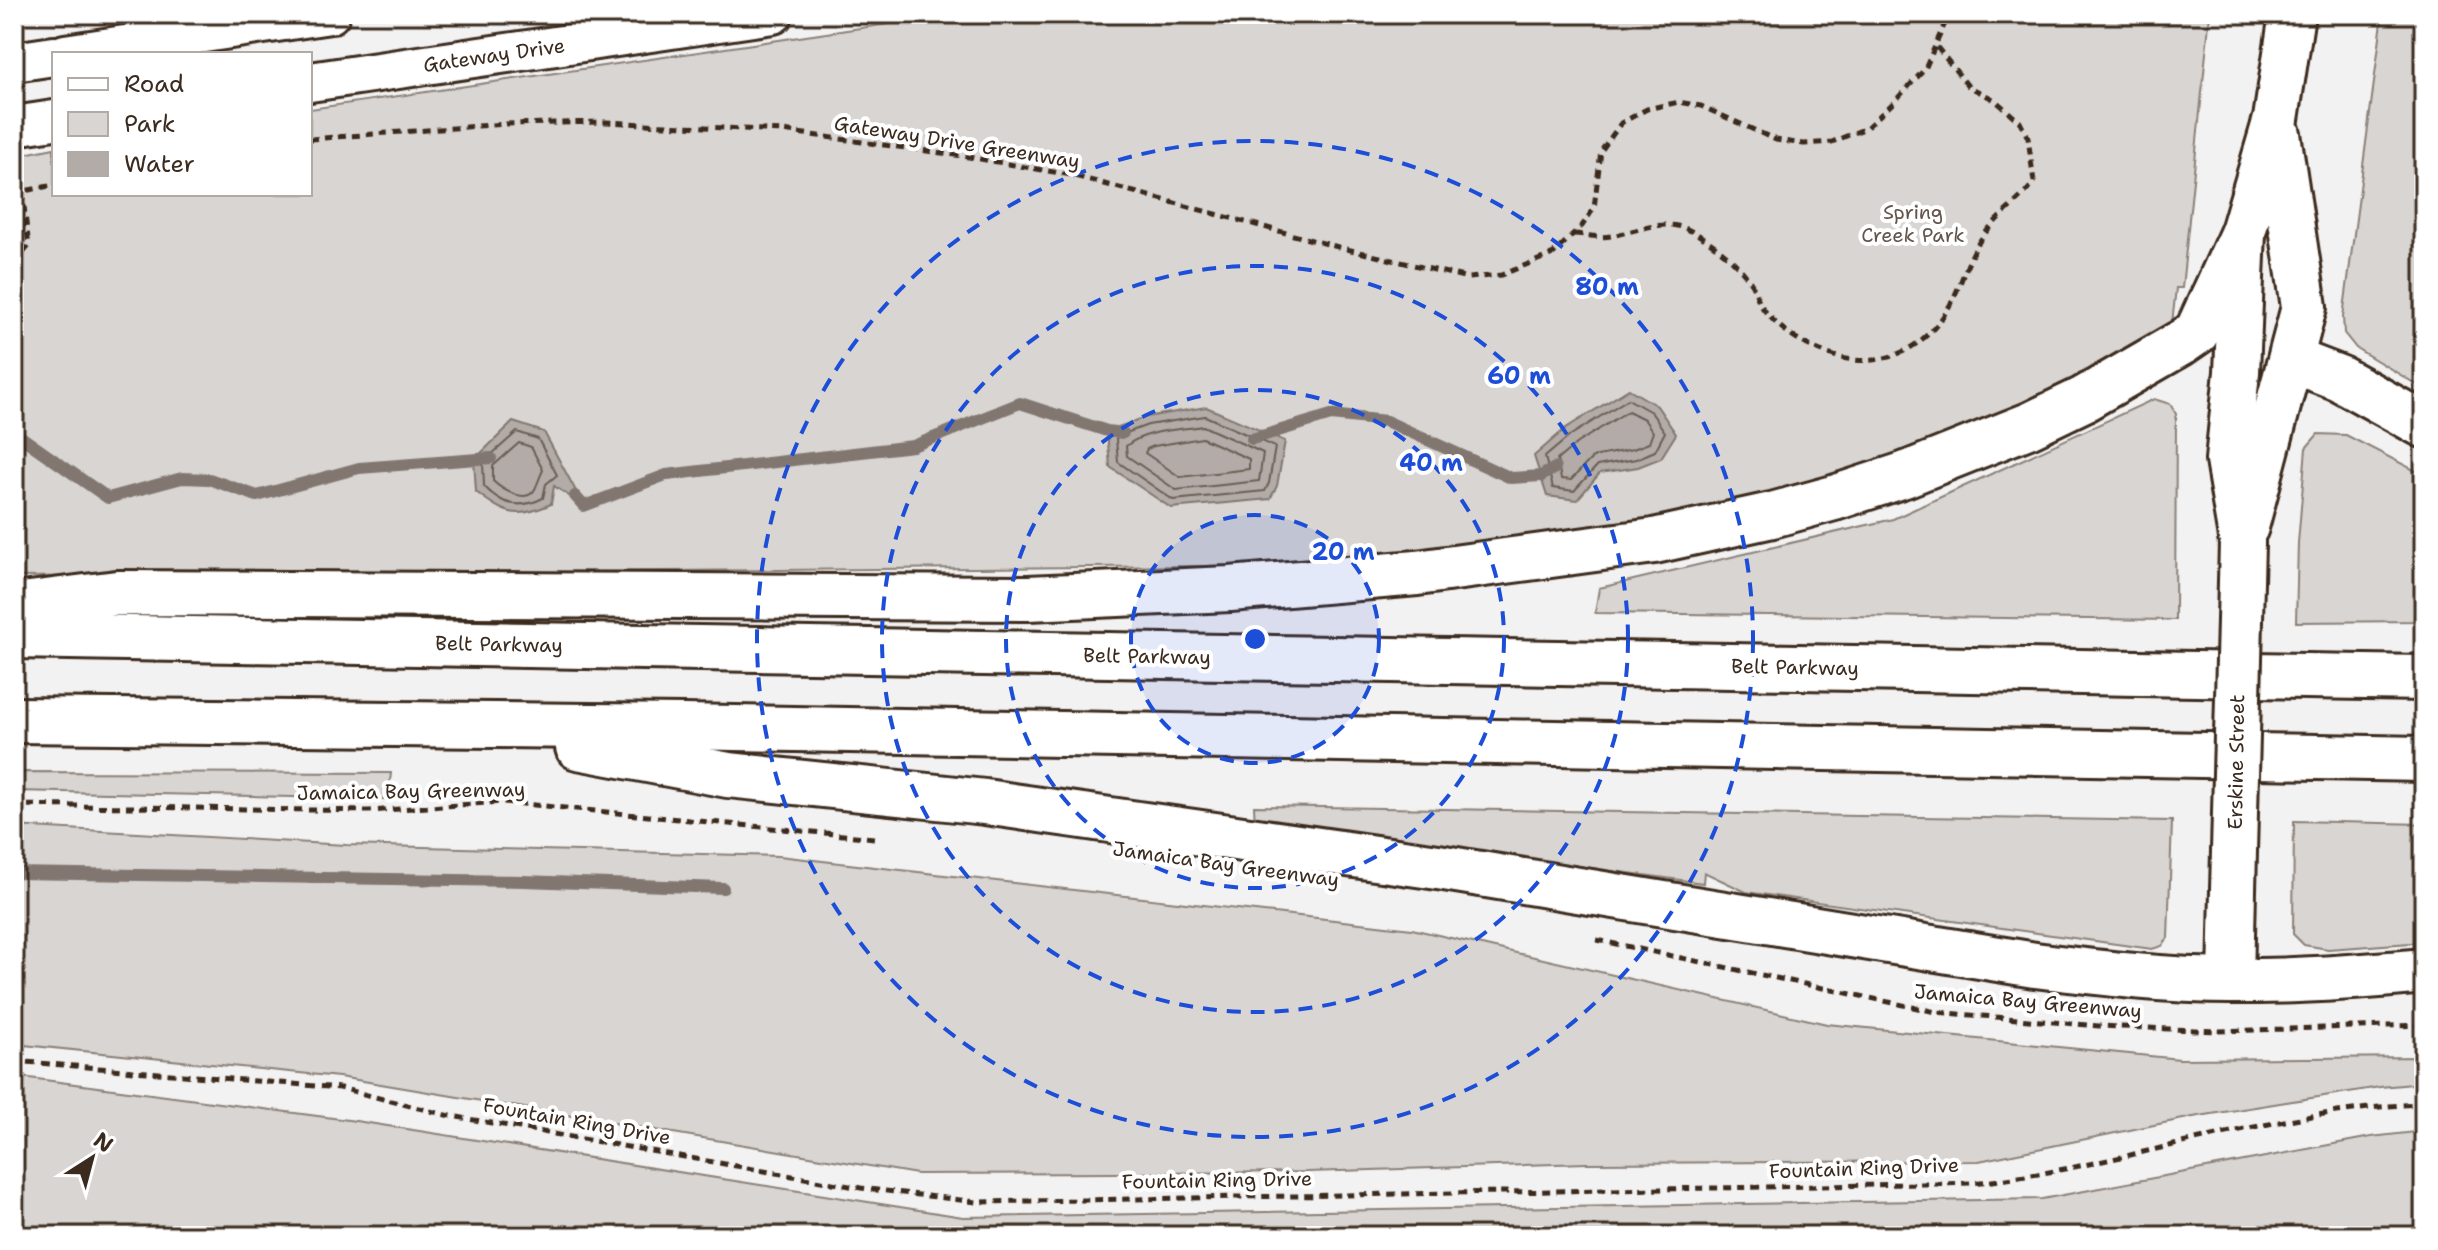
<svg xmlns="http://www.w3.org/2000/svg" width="2438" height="1250" font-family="'Shantell Sans',sans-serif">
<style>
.green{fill:#d8d5d2;stroke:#8a8078;stroke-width:2}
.water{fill:#b2aba7;stroke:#827770;stroke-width:2}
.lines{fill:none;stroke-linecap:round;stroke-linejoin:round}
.shore{stroke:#6b5e55;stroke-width:2}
.stream{stroke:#827770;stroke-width:12}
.street-casing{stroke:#3b2a1e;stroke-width:44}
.secondary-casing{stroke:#3b2a1e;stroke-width:50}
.highway-casing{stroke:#3b2a1e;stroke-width:50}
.path{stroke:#3b2a1e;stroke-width:5;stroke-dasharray:8 6;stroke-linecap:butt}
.street{stroke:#fff;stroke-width:38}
.secondary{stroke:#fff;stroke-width:44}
.highway{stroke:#fff;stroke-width:44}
.secondary-bridge-casing{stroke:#3b2a1e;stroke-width:50;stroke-linecap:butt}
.secondary-bridge{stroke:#fff;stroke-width:44}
.ring{fill:none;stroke:#1d4ed8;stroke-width:4;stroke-dasharray:14 10}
.labels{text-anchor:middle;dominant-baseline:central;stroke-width:8;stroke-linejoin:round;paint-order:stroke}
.street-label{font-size:20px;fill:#3b2a1e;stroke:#fff}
.park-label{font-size:20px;fill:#62554b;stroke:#fff}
.centre{fill:#1d4ed8;stroke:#fff;stroke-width:4}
.ring-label{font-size:24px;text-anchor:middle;font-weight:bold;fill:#1d4ed8;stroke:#fff;stroke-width:8;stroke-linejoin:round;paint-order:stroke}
</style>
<rect width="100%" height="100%" fill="#f3f2f2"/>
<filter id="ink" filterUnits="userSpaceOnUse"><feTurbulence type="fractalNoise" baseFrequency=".0125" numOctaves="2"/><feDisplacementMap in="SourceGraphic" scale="16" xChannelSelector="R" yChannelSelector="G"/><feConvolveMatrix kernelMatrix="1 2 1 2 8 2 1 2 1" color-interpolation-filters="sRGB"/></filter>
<g filter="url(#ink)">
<!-- green -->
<g class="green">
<polygon points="956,14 2210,14 2182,288 2176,288 2172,324 2156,336 1951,441 1806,487 1685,518 1306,565 14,577 14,156 54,148 54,194 310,194 310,109"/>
<polygon points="2383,14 2424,14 2424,389 2356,348 2344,333 2343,317"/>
<polygon points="2154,399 2170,404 2176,414 2175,620 1595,613 1599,588 1893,519"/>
<polygon points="2318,434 2346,435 2424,475 2424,621 2296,622 2298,543 2306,448"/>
<polygon points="14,772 391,773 388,799 14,791"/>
<polygon points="1254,806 2172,821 2168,938 2162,946 2152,949 1746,892 1704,872 1703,883 1255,823"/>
<polygon points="2294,821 2424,824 2424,942 2328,949 2304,945 2293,934"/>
<polygon points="14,826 346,845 779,856 1412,929 1827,1024 2180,1059 2424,1057 2424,1083 2380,1087 2193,1117 1979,1161 1587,1163 1308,1172 917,1174 339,1077 14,1044"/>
<polygon points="14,1076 356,1121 963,1217 2042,1199 2371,1137 2424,1131 2424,1236 14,1236"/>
</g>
<!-- water -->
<g class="water">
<polygon points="1629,389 1657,406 1676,434 1661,458 1638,467 1600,473 1577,500 1547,496 1534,456 1566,428"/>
<polygon points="1206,407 1285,441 1277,486 1270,499 1171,508 1110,467 1107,431 1146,417"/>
<path d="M513,422L544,432L584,506L554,486L551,504C516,520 505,514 476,492L474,460Z"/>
</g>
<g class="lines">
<!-- shore -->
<g class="shore">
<polygon points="1628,399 1651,412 1665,432 1655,451 1636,459 1597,466 1574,491 1553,488 1545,457 1571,435"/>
<polygon points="1628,411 1644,419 1653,432 1649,443 1633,449 1593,457 1571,480 1561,479 1557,460 1577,443"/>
<polygon points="1205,416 1275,447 1269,483 1265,491 1173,500 1118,462 1116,439 1118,436 1148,425"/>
<path d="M1203,426L1263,453L1259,481L1176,490L1127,456L1126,446C1145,430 1179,430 1203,426Z"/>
<path d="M517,432L538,439L557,475L546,484L543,498C520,510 500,504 484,486L483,462Z"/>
<polygon points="1202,438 1249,459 1249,469 1180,477 1145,453 1147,449 1154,446"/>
<path d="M519,443L531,447L543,470C540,476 538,483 535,489C527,505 501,489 493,481V466Z"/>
</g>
<!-- stream -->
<g class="stream">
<polyline points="14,432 108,498 182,478 209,479 257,496 359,468 491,458"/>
<polyline points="1252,439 1331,415 1386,421 1511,478 1541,476 1555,468"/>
<polyline points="575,496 584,506 666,475 913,446 1020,403 1107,431 1123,433"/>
<polyline points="14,873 523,881 723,888"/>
</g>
<defs>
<g id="street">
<polyline points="65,54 330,14"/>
<polyline points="14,62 54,56"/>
<polyline points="310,82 773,14"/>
<polyline points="14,126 54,120"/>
</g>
<g id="secondary">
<polyline points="2246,527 2304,307 2278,134"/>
<polyline points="2242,543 2228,460 2237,372 2243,232 2276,119 2292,14"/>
<polyline points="2231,981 2233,890"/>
</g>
<g id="highway">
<polyline points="2292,360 2339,378 2424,425"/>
<polyline points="14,606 117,593 1028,598 1230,589 1417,573 1654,541 1772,515 1834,498 1904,475 2030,425 2084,399 2181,343 2197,332 2243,232"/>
<polyline points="14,636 2424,678"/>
<polyline points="14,720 684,727 2424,759"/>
<path d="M578,747L728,775L985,802L1438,867L2035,965C2101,973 2167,981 2233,981C2296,982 2360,977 2424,971"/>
</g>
</defs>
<!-- street casing -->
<use href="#street" class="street-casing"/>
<!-- secondary casing -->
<use href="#secondary" class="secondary-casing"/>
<!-- highway casing -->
<use href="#highway" class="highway-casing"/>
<!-- path -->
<g class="path">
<polyline points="310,139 505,124 606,122 783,131 963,156 1071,175 1338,247 1468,278 1501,275 1553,254 1582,226 1594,208 1601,151 1621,123 1647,109 1679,102 1701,106 1776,140 1804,144 1832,142 1866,128 1893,103 1925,69 1949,14"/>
<polyline points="14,193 54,185"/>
<path d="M1575,234C1586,235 1600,238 1611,236C1632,232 1655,222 1677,226C1699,230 1737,261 1749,280C1755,288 1757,299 1762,307C1778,330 1807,347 1831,355C1882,372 1929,348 1952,301C1963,280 1969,254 1984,235C1998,215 2020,202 2034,182L2028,138L2020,122L1995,100L1968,86L1936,46"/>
<polyline points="14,263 29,246 22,191"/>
<polyline points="14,805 369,811 503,802 875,838"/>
<polyline points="1597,940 1936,1012 2099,1026 2219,1031 2424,1025"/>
<path d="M14,1061L340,1088L446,1115L861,1188L977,1202L1872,1185C1914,1183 1958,1186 2000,1180C2142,1160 2280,1109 2424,1104"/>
</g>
<!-- street -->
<use href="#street" class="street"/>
<!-- secondary -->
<use href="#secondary" class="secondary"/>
<!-- highway -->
<use href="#highway" class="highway"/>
<defs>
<polyline id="secondary-bridge" points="2233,890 2242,543"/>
</defs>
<!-- secondary-bridge casing -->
<use href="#secondary-bridge" class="secondary-bridge-casing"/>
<!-- secondary-bridge -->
<use href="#secondary-bridge" class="secondary-bridge"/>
</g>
</g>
<!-- distance rings -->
<circle cx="1255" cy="639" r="124" fill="#1d4ed8" fill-opacity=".12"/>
<g class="ring">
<circle cx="1255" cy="639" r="124"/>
<circle cx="1255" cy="639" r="249"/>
<circle cx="1255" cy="639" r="373"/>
<circle cx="1255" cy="639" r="498"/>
</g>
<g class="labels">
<!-- street labels -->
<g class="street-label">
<text transform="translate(494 55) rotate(-8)">Gateway Drive</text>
<text transform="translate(957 142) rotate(9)">Gateway Drive Greenway</text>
<text transform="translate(499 644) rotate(1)">Belt Parkway</text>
<text transform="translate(1147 656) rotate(1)">Belt Parkway</text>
<text transform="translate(1795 667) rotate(1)">Belt Parkway</text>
<text transform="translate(2236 762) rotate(-89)">Erskine Street</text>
<text transform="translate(411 791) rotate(-1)">Jamaica Bay Greenway</text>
<text transform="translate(1226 864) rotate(8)">Jamaica Bay Greenway</text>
<text transform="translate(2028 1001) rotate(5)">Jamaica Bay Greenway</text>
<text transform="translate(577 1121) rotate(10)">Fountain Ring Drive</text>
<text transform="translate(1864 1168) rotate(-2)">Fountain Ring Drive</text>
<text transform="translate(1217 1180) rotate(-1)">Fountain Ring Drive</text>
</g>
<!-- park labels -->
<g class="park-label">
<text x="1913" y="212">Spring<tspan x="1913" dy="23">Creek Park</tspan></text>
</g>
</g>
<circle cx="1255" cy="639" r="12" class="centre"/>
<g class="ring-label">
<text x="1607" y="295">80 m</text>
<text x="1519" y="384">60 m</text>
<text x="1431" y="471">40 m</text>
<text x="1343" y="560">20 m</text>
</g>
<!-- margin -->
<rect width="2438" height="1250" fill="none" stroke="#fff" stroke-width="48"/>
<rect x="24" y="24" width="2390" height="1202" fill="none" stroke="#3b2a1e" stroke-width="3" filter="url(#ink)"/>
<!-- legend -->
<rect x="52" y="52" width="260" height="144" fill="#ffffff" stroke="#b1aaa5" stroke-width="2"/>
<rect x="68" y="78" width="40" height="12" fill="#ffffff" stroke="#b1aaa5" stroke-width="2"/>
<text x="124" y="92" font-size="24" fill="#3b2a1e">Road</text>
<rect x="68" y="112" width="40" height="24" fill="#d8d5d2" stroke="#b1aaa5" stroke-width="2"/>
<text x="124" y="132" font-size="24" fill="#3b2a1e">Park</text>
<rect x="68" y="152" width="40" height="24" fill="#b2aba7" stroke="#b1aaa5" stroke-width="2"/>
<text x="124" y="172" font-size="24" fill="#3b2a1e">Water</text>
<!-- north arrow -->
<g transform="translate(92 1158) rotate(36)" stroke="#ffffff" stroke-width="6" paint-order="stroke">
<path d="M0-6L14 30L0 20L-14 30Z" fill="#3b2a1e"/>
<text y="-12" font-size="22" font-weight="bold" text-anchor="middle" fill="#3b2a1e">N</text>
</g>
</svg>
